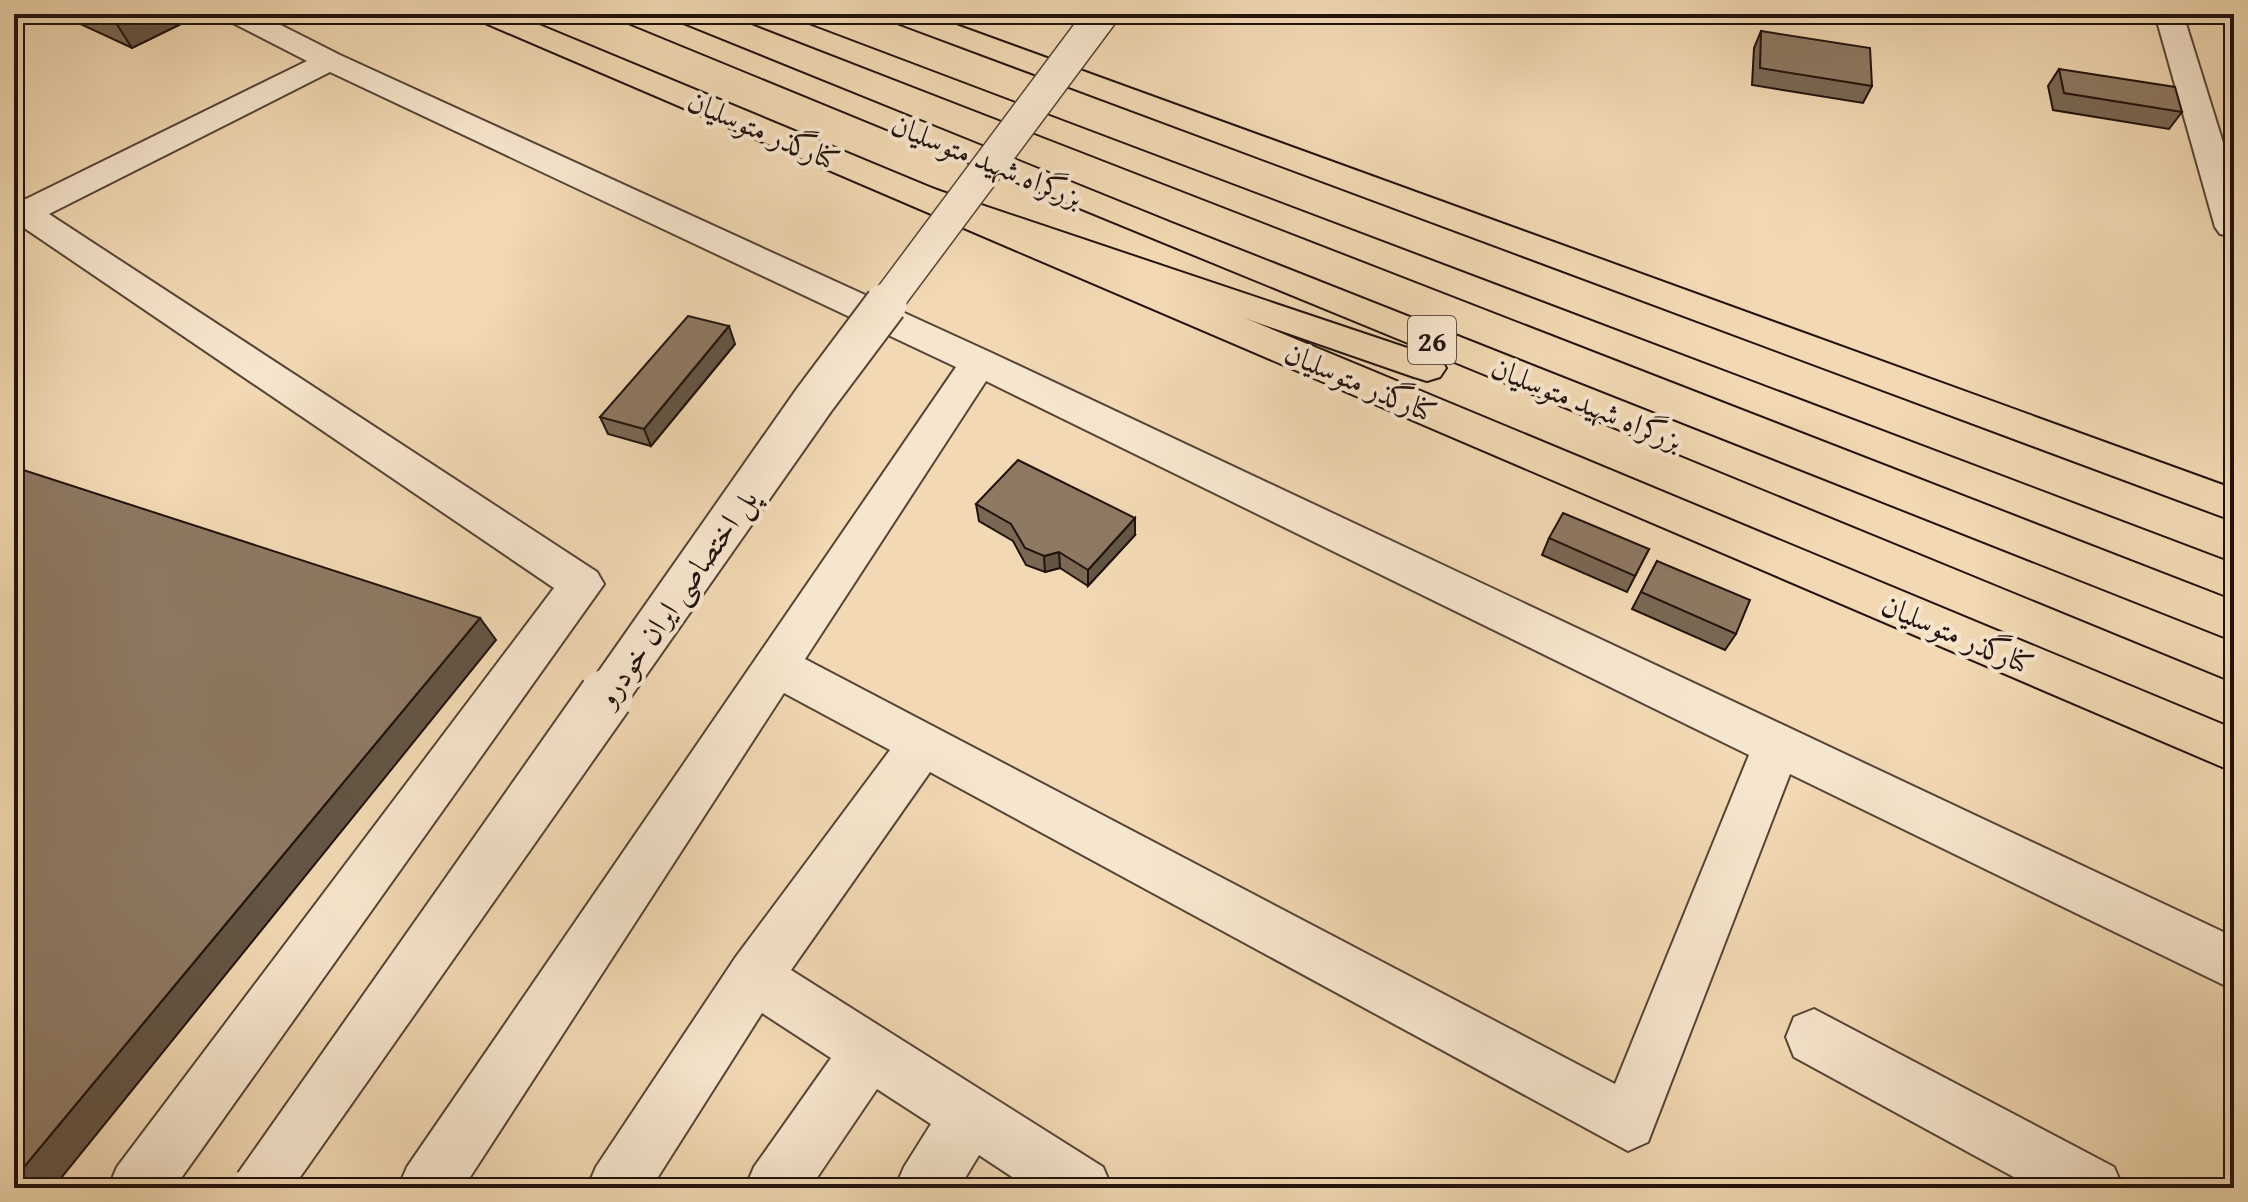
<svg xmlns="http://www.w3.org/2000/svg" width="2248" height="1202" font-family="'Gentium Book Plus',Amiri,serif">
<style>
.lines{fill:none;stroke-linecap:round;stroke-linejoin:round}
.minor-casing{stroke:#554436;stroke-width:4}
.major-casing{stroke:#21120d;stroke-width:4}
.highway-casing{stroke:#21120d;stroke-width:4}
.minor{fill:#f7e6ce;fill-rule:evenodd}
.major{fill:#f2d9b3;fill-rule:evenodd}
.highway{fill:#f2d9b3;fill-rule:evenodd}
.minor-bridge-far2-casing{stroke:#554436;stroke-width:35;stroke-linecap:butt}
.minor-bridge-far1-casing{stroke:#554436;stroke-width:45;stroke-linecap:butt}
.minor-bridge-casing{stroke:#554436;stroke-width:57;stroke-linecap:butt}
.minor-bridge-far2{stroke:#f7e6ce;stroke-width:32}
.minor-bridge-far1{stroke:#f7e6ce;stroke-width:41}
.minor-bridge{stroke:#f7e6ce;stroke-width:53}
.wall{fill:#7a6855;stroke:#21120d;stroke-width:2}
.shaded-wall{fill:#635545;stroke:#21120d;stroke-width:2}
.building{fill:#8e7963;stroke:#21120d;stroke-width:2}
.labels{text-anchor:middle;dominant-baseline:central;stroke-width:8;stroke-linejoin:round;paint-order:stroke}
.shield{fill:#f7e6ce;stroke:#615247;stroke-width:2}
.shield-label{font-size:28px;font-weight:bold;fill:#21120d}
.street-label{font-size:30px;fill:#21120d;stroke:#f7e6ce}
</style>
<rect width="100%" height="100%" fill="#f2d9b3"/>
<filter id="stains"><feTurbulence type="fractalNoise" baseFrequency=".0025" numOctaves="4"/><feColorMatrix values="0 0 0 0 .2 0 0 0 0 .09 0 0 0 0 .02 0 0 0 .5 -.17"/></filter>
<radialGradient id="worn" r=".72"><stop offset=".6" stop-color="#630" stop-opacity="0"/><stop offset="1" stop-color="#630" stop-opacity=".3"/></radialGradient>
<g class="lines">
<defs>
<g id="minor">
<path d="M223,14H259L340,55L992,353L2234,937V990L1790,774L1648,1142L1628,1151L930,772L791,970L1103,1167L1112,1188H1029L979,1155L959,1188H895L904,1167L931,1124L877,1089L810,1188H745L754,1167L831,1058L762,1013L651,1188H587L596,1167L735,958L890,750L784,693L463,1188H398L407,1167L956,367L330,72L49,214L597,572L604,584L174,1188H108L117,1167L554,588L14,221V196L26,199L307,61L227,20ZM986,381L1749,755L1615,1084L805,659Z"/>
<polygon points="2155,14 2183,14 2234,178 2234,237 2220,234 2215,227"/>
<polygon points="1814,1009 2114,1167 2123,1188 2034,1188 1794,1057 1786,1037 1794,1017"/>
</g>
<g id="major">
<polygon points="474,14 513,14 2234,729 2234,772 478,20"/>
<polygon points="885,14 926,14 2234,489 2234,521 889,20"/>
</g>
<g id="highway">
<polygon points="617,14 656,14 1172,223 2234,643 2234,682 621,20"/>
<polygon points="740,14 780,14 2234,564 2234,599 744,20"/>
<polygon points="907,180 1440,359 1446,368 1440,377 1427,381 1414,377 895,197 890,190 895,183"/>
</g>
</defs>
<!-- minor casing -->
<use href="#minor" class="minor-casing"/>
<!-- major casing -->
<use href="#major" class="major-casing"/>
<!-- highway casing -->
<use href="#highway" class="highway-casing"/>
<!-- minor -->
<use href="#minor" class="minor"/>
<!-- major -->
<use href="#major" class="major"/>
<!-- highway -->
<use href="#highway" class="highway"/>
<defs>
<polyline id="minor-bridge-far2" points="884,306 1102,14"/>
<polyline id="minor-bridge-far1" points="605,698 814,400 886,304"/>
<polyline id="minor-bridge" points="260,1188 606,696"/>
</defs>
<!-- minor-bridge-far2 casing -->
<use href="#minor-bridge-far2" class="minor-bridge-far2-casing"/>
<!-- minor-bridge-far1 casing -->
<use href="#minor-bridge-far1" class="minor-bridge-far1-casing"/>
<!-- minor-bridge casing -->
<use href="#minor-bridge" class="minor-bridge-casing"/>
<!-- minor-bridge-far2 -->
<use href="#minor-bridge-far2" class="minor-bridge-far2"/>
<!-- minor-bridge-far1 -->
<use href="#minor-bridge-far1" class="minor-bridge-far1"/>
<!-- minor-bridge -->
<use href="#minor-bridge" class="minor-bridge"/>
</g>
<!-- wall -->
<g class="wall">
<polygon points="59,14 185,14 189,20 132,48"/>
<polygon points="2222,14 2234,14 2234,47"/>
<polygon points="1761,31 1872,86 1863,103 1752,85 1754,48"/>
<polygon points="2059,69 2182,112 2169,129 2053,110 2048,86"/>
<polygon points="735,344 651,446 608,434 600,417"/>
<polygon points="976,504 1135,535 1088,586 1060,568 1045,572 1026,565 1013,541 979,521"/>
<polygon points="1549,538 1649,549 1627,592 1542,555"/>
<polygon points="1657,561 1736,634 1725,650 1632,609"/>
</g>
<!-- shaded-wall -->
<g class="shaded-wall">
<polygon points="136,14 185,14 189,20 132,48 116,23"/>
<polygon points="729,326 735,344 651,446 644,429"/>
<polygon points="1135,518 1135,535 1088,586 1088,570"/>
<polygon points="1059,552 1060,568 1045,572 1044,556"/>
<polygon points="480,618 496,640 53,1188 14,1188 14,1179"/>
</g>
<!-- building -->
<g class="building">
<polygon points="96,14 136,14 116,23"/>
<polygon points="1761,31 1870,48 1872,86 1760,68"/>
<polygon points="2059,69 2175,87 2182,112 2064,93"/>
<polygon points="688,316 729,326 644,429 600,417"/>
<polygon points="1018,460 1135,518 1088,570 1059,552 1044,556 1025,548 1011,524 976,504"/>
<polygon points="14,467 480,618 14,1179"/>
<polygon points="1563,513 1649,549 1635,576 1549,538"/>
<polygon points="1657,561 1750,600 1736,634 1641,592"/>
</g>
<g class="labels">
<!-- shield labels -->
<rect class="shield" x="1408" y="316" width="48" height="48" rx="6"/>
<g class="shield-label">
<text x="1432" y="340">26</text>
</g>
<!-- street labels -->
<g class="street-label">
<text transform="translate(764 130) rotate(23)">کنارگذر متوسلیان</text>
<text transform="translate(987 160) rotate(22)">بزرگراه شهید متوسلیان</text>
<text transform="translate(1361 382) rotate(23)">کنارگذر متوسلیان</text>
<text transform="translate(1587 403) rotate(22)">بزرگراه شهید متوسلیان</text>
<text transform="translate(676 597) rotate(-55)">پل اختصاصی ایران خودرو</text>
<text transform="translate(1958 634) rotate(23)">کنارگذر متوسلیان</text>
</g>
</g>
<!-- margin -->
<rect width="2248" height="1202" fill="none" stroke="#f2d9b3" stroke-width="48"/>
<rect x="16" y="16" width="2216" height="1170" fill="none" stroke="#21120d" stroke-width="4"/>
<rect x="24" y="24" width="2200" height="1154" fill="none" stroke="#21120d" stroke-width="2"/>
<rect width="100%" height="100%" filter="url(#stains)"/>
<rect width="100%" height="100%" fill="url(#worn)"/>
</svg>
